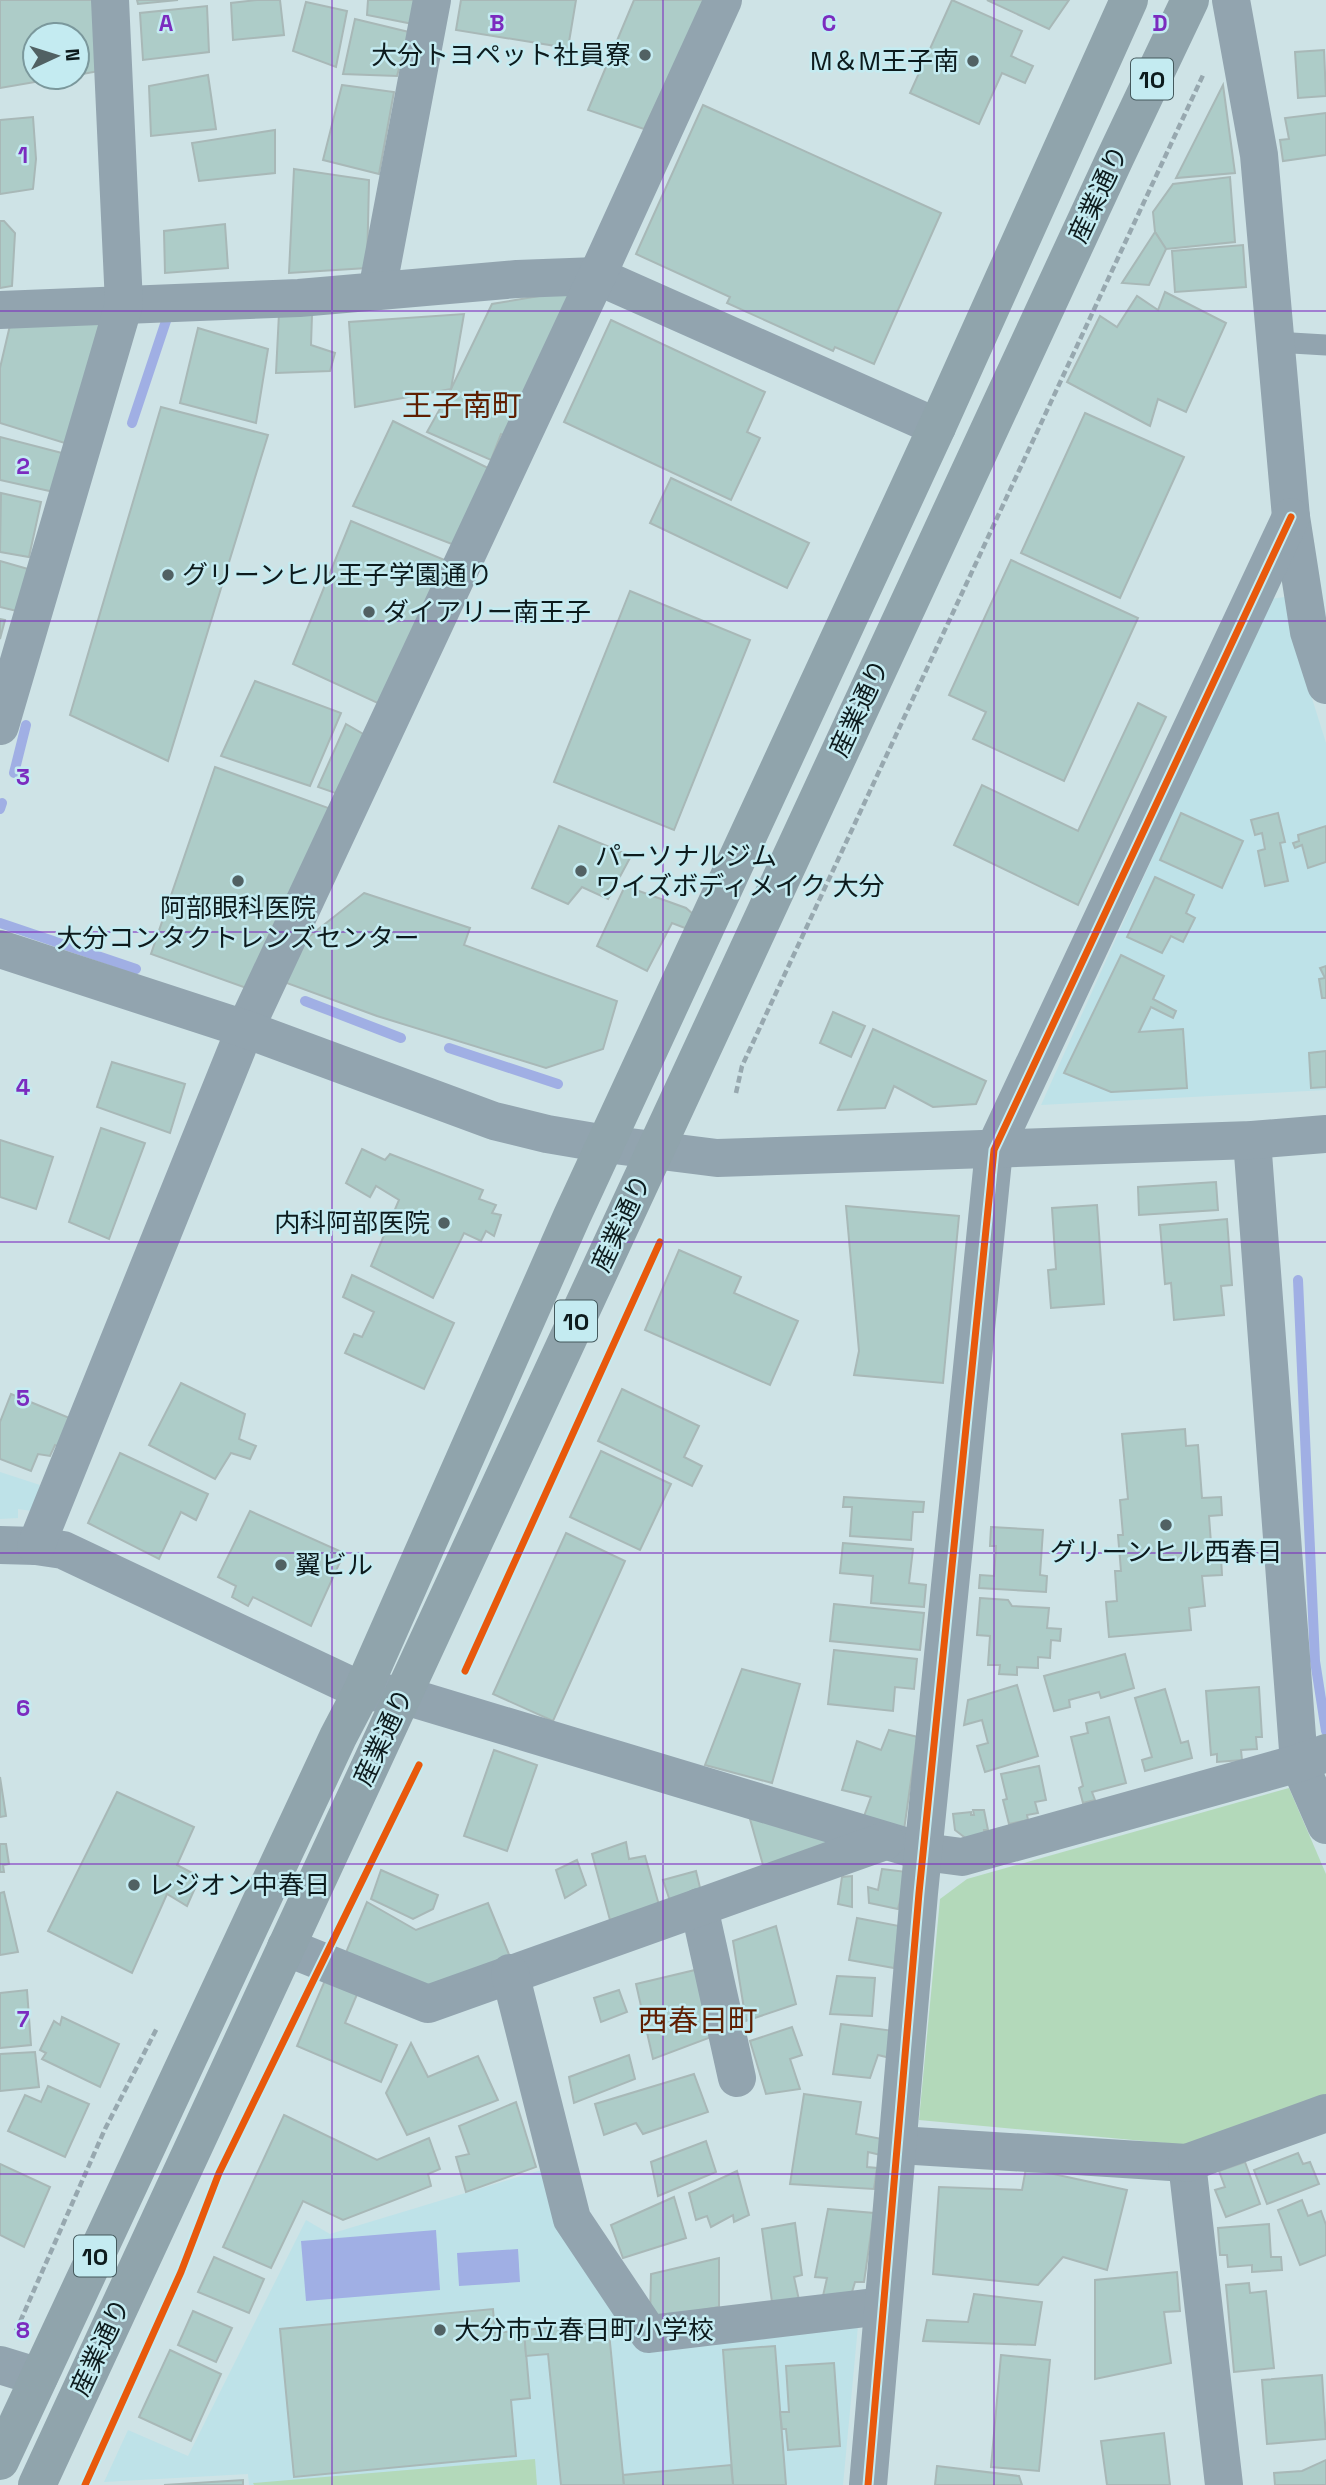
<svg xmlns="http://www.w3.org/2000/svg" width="1326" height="2485" font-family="'Space Grotesk','Noto Sans JP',sans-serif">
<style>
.built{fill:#bee2e8}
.green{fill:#b3d9ba}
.water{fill:#a0afe4}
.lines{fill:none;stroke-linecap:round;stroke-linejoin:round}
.stream{stroke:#a0afe4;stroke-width:10}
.building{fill:#adccc8;stroke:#a8b8b7;stroke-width:2}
.path{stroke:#97a8af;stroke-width:4.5;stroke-dasharray:7 3.5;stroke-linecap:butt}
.service{stroke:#92a4af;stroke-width:21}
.minor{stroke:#92a4af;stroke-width:38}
.tertiary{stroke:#92a4af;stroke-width:38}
.trunk{stroke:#90a4ac;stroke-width:38}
.cycleway-casing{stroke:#c4ebf1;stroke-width:11}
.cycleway{stroke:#e8590c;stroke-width:7}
.grid{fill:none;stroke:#7b2cbf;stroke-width:2;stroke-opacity:0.55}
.poi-dot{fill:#516163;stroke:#c4ebf1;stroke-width:2.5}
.labels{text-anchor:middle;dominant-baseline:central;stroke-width:5;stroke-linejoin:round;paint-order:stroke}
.shield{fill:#c4ebf1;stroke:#44595d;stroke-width:2}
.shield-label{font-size:24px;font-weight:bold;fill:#0d1b1d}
.poi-label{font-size:26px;fill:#0d1b1d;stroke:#c4ebf1;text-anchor:start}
.street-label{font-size:26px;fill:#0d1b1d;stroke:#c4ebf1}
.quarter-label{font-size:30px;fill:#5f1f02;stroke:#c4ebf1}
.grid-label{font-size:23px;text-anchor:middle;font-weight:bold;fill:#7b2cbf;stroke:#c4ebf1;stroke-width:5;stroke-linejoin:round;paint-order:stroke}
</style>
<rect width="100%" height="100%" fill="#cee3e6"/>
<!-- built -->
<g class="built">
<polygon points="1285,597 1310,692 1326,743 1326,1090 1041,1105 1269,599"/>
<polygon points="0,1472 40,1485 32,1511 18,1509 18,1518 0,1519"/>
<polygon points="548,2168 640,2345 859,2315 843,2485 249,2485 248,2474 104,2482 128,2430 188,2456 306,2220 330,2234"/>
</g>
<!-- green -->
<g class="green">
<polygon points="1289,1788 1326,1874 1326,2094 1186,2145 919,2120 940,1899 967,1879"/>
<polygon points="535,2459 537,2485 254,2485 253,2483"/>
</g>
<!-- water -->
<g class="water">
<polygon points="436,2230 440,2290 306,2301 301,2241"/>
<polygon points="518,2249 520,2282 459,2286 457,2253"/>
</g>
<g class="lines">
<!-- stream -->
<g class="stream">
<polyline points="132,423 167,318"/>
<polyline points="14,773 26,725"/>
<polyline points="0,809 2,803"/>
<polyline points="0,923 136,969"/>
<polyline points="305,1001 401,1038"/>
<polyline points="449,1048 558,1084"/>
<polyline points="1298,1280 1315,1661 1326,1731"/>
</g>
</g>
<!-- building -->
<g class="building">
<polygon points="0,0 97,0 99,71 77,75 77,35 35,35 35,77 64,77 0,88"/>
<polygon points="137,0 178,0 138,4"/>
<polygon points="257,0 280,0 284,35 233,40 231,3"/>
<polygon points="368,0 417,0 413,24 367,15"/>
<polygon points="461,0 576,0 568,48 456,30"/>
<polygon points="634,0 706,0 644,129 588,110"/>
<polygon points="952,0 1022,31 1011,56 1033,66 1025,83 1002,73 979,124 910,93"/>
<polygon points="987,0 1069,0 1049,29"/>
<polygon points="306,2 347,11 336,67 293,51"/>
<polygon points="207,6 209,52 143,60 140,13"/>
<polygon points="355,19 409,32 397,76 343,74"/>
<polygon points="1324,50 1326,96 1298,98 1295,52"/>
<polygon points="208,75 216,129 151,136 149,86"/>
<polygon points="342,85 394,92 379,174 323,160"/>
<polygon points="1223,85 1235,173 1176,178"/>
<polygon points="703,105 941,213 874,364 835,347 833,351 727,303 730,297 636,254"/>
<polygon points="1326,113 1326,155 1283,161 1280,140 1289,139 1285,118"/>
<polygon points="33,117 36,159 33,189 0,194 0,120"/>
<polygon points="275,130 275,173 199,181 192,143"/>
<polygon points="294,169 369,180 367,268 289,273"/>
<polygon points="1230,177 1235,242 1166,249 1155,232 1153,212 1173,184"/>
<polygon points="0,221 4,221 15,233 12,286 0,288"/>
<polygon points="225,224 228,268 165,273 164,231"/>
<polygon points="1155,232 1166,249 1149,285 1122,283"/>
<polygon points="1243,245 1246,287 1175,292 1172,251"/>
<polygon points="563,292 576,296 511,438 501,434 491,460 427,432 451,389 492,304"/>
<polygon points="1165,292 1226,323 1186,412 1158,399 1150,426 1067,382 1100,316 1117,327 1137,296 1158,310"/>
<polygon points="279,313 312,315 311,345 335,353 330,371 276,373"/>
<polygon points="464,314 451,389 355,407 349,322"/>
<polygon points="102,315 68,444 0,423 0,368 11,321"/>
<polygon points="611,320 765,392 747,432 760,438 731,500 564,422"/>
<polygon points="198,328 268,349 256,423 180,403"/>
<polygon points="161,407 268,435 168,761 70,715"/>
<polygon points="1085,413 1184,457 1120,598 1021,553"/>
<polygon points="393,421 492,470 457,546 353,506"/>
<polygon points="0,437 62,453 54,492 0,480"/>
<polygon points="671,478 809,543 787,588 650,523"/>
<polygon points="1,493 41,502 29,557 0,552"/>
<polygon points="351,521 447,561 382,705 293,664"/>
<polygon points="1011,560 1138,618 1064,781 973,739 986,712 949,695"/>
<polygon points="0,561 28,569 21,612 0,607"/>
<polygon points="630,591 750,640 674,830 554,782"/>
<polygon points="0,619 5,620 0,639"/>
<polygon points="255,681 341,713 310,786 221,756"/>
<polygon points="1138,703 1166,717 1078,905 954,845 982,785 1078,831"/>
<polygon points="346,724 370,738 344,796 318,787"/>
<polygon points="215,767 331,809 252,990 151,954"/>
<polygon points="1181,813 1243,841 1222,888 1160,860"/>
<polygon points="1278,813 1285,842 1280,843 1288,881 1265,886 1258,851 1265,849 1262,833 1255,835 1251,820"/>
<polygon points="559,826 631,856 608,899 582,887 568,904 532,888"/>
<polygon points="1326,826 1326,862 1308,868 1302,845 1295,848 1293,843 1299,841 1298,835"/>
<polygon points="1155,877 1194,895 1186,913 1195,918 1183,942 1171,936 1162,953 1127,937"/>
<polygon points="625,886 686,908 694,915 685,928 672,923 647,971 597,946"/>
<polygon points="364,893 470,928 464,945 617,1001 603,1049 546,1068 377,1016 284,982 301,943"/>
<polygon points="1121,955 1164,976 1153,999 1176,1011 1173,1018 1151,1007 1139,1032 1183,1029 1187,1088 1111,1092 1064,1073"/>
<polygon points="1326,966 1326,998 1322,998 1319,979 1325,978 1320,968"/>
<polygon points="833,1012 865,1026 851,1057 820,1043"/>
<polygon points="873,1029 986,1081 976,1104 933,1107 894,1086 885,1108 838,1110"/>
<polygon points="1326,1051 1326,1087 1311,1088 1309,1053"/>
<polygon points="112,1062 185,1084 170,1133 97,1107"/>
<polygon points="101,1128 145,1143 109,1239 69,1222"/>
<polygon points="0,1140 53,1157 36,1209 0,1197"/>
<polygon points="362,1149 385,1160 390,1154 483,1190 479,1199 496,1205 492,1213 501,1215 494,1236 486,1231 481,1241 464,1233 433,1298 371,1266 399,1200 376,1186 370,1197 346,1183"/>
<polygon points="1216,1182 1218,1210 1139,1215 1138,1187"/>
<polygon points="1097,1205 1104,1304 1051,1308 1048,1270 1056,1269 1052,1208"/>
<polygon points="846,1206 959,1216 943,1383 854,1375 859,1351"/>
<polygon points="1227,1219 1232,1285 1221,1286 1224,1315 1174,1320 1171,1283 1165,1284 1160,1225"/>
<polygon points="679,1250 741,1277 734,1293 798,1321 770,1385 645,1330"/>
<polygon points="352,1275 454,1323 424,1389 345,1353 354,1334 362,1337 374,1312 343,1297"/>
<polygon points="181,1383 245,1414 239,1439 256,1446 250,1459 231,1453 215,1479 149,1445"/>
<polygon points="622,1389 699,1426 684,1457 702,1466 692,1486 598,1441"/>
<polygon points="11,1394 72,1419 61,1448 55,1445 50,1456 38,1454 31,1471 0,1459 0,1422"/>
<polygon points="1185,1429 1186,1446 1198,1445 1202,1498 1221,1497 1222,1515 1209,1516 1212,1557 1221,1557 1222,1575 1202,1576 1205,1606 1189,1608 1191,1630 1109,1637 1106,1602 1117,1601 1115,1571 1121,1571 1118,1535 1123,1535 1120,1500 1128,1499 1122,1434"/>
<polygon points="601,1451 671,1484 640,1550 570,1517"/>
<polygon points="120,1453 208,1494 196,1520 181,1512 159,1559 88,1523"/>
<polygon points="844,1497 924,1502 923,1512 913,1512 911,1540 850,1536 852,1507 843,1507"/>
<polygon points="250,1511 344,1553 311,1626 253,1597 248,1606 232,1597 236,1586 218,1577"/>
<polygon points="991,1527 1043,1530 1040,1575 1047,1576 1046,1592 979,1588 980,1575 994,1576 996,1546 990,1546"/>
<polygon points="566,1533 625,1561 553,1721 493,1694"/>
<polygon points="843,1543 913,1549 909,1583 926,1585 924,1607 871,1603 873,1576 840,1573"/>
<polygon points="980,1598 1008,1600 1012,1606 1049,1608 1047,1628 1061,1629 1060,1641 1051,1640 1050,1658 1038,1657 1038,1668 1017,1667 1017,1675 999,1674 1000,1665 988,1665 990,1636 977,1635"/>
<polygon points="834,1604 924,1613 920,1650 830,1641"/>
<polygon points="834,1650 917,1659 914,1689 895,1687 893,1711 828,1704"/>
<polygon points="1125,1654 1134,1688 1101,1698 1099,1692 1069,1700 1070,1707 1054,1711 1044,1676"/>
<polygon points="742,1669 800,1684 772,1783 705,1765"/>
<polygon points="1017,1685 1038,1756 985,1772 977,1746 988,1743 982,1720 964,1725 968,1700"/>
<polygon points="1259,1687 1262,1737 1256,1737 1257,1749 1241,1750 1242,1760 1217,1762 1217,1754 1211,1755 1206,1691"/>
<polygon points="1165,1689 1181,1743 1188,1741 1192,1758 1145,1771 1142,1760 1152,1757 1135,1698"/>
<polygon points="1109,1717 1126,1783 1092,1792 1095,1800 1083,1803 1079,1788 1083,1786 1071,1737 1088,1733 1086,1723"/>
<polygon points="889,1730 922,1738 915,1752 904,1830 863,1819 871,1797 842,1790 857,1741 881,1750"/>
<polygon points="494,1750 537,1765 507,1851 464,1836"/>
<polygon points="1039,1766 1046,1800 1035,1802 1038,1813 1027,1815 1028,1820 1009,1824 1003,1800 1007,1799 1001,1774"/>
<polygon points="0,1777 6,1816 0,1817"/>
<polygon points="117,1792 194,1827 177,1865 200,1877 187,1906 167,1894 132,1973 48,1931"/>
<polygon points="973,1810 984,1810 988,1830 984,1830 985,1835 968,1840 955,1830 953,1814 971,1812 971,1815 974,1815"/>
<polygon points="750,1819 833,1831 832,1850 765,1872"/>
<polygon points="626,1842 629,1859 645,1856 659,1905 610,1920 592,1854"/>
<polygon points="0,1844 6,1844 9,1864 3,1865 4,1872 0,1872"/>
<polygon points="577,1860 586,1885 565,1898 556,1870"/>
<polygon points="882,1869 907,1872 898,1909 869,1903 868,1887 878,1890"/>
<polygon points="381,1870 438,1895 433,1909 413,1919 371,1899"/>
<polygon points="696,1871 702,1896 671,1904 663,1880"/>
<polygon points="852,1876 852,1907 838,1904 842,1877"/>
<polygon points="4,1892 18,1952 0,1955 0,1893"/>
<polygon points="367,1902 416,1930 488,1903 510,1957 430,1989 345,1955"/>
<polygon points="857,1918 899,1926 894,1968 849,1960"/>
<polygon points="776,1926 796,2004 746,2021 733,1941"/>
<polygon points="695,1970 714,2036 653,2059 636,1984"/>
<polygon points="837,1976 875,1978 872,2016 830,2014"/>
<polygon points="326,1978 358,1992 345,2023 397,2045 381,2082 297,2046"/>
<polygon points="27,1990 31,2045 0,2048 0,1993"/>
<polygon points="619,1990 627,2012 601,2022 594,1998"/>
<polygon points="62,2017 119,2044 100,2087 42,2059 46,2053 40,2050 54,2021 60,2025"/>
<polygon points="841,2024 894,2031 890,2058 878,2055 870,2078 833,2074"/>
<polygon points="792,2027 802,2055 790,2059 800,2089 766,2094 750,2041"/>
<polygon points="411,2043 428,2077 478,2056 498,2100 407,2135 386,2093"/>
<polygon points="35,2052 39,2087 0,2091 0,2054"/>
<polygon points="629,2055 635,2079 574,2103 569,2077"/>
<polygon points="694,2074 708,2112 643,2134 636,2123 604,2135 595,2104"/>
<polygon points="48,2086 89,2104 65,2157 8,2131 25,2095 41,2102"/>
<polygon points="804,2094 861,2102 856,2134 887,2140 885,2156 868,2152 867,2167 877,2168 874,2189 790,2184"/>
<polygon points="516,2102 536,2167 466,2192 456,2157 469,2154 459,2126"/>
<polygon points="284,2115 377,2160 429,2138 440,2169 428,2174 431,2186 343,2220 303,2201 271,2268 223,2247"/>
<polygon points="706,2141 716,2172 658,2196 651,2162"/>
<polygon points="1298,2153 1303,2164 1310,2162 1319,2184 1267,2204 1254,2170"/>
<polygon points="1245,2162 1260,2204 1226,2217 1215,2190 1225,2187 1219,2171"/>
<polygon points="0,2164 50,2187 24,2247 0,2235"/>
<polygon points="1026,2168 1127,2190 1107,2270 1063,2257 1038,2285 933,2274 939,2187 1022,2190"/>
<polygon points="737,2171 749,2215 734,2222 733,2215 711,2227 707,2216 696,2220 689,2193"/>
<polygon points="674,2197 686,2238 623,2258 611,2225"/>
<polygon points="1302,2200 1308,2216 1321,2211 1326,2225 1326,2255 1300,2265 1278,2210"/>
<polygon points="828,2209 874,2213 864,2282 855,2282 850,2299 823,2296 827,2278 815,2277"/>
<polygon points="795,2223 802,2275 794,2277 799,2300 772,2302 762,2229"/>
<polygon points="1269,2224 1271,2257 1281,2257 1282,2270 1252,2272 1252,2265 1228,2267 1227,2255 1220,2255 1218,2228"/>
<polygon points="214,2257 264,2279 249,2313 198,2292"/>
<polygon points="719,2258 719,2307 650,2319 651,2274"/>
<polygon points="1177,2272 1180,2311 1164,2312 1171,2363 1095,2379 1095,2280"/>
<polygon points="1249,2283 1250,2293 1266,2291 1274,2368 1234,2372 1226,2285"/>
<polygon points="974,2294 1042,2302 1035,2345 923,2341 927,2320 968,2322"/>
<polygon points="493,2309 495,2333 524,2330 530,2398 511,2400 516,2456 294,2477 280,2329"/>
<polygon points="193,2311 232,2328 216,2362 178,2345"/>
<polygon points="608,2322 624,2485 561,2485 548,2354 526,2356 524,2330"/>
<polygon points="775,2346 786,2485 733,2485 723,2350"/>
<polygon points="170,2350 221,2374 191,2441 139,2417"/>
<polygon points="1001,2355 1050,2360 1039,2471 991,2467"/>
<polygon points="834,2363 840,2446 788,2450 786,2429 782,2429 780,2412 789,2412 786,2366"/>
<polygon points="1322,2375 1326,2439 1267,2444 1262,2380"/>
<polygon points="1164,2433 1170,2485 1107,2485 1101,2441"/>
<polygon points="1326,2460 1326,2485 1275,2485 1274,2473 1302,2471"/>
<polygon points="731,2465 733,2485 624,2485 623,2475"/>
<polygon points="937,2466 1019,2476 1022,2485 935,2485"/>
<polygon points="243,2480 243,2485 164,2485"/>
</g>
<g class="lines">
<!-- path -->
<g class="path">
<polyline points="736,1093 742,1066 1204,73"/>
<polyline points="465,1671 660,1242"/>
<polyline points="355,1896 419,1765"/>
<polyline points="16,2331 105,2129 157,2028"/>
<polyline points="85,2485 186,2259"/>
</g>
<!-- service -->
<polyline class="service" points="1275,342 1326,345"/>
<!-- minor -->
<g class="minor">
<polyline points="1231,0 1259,155 1291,517 1309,632 1326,685"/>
<polyline points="377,291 432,0"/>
<polyline points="0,310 299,298 517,279 597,276 937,427"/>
<polyline points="0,726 124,304 110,0"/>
<polyline points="1252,1140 1299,1763 1326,1825"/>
<polyline points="0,1545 36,1546 63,1550 362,1691 402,1695 924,1852 962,1857 1299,1763 1326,1753"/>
<polyline points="36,1546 245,1029 597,276 723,0"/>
<polyline points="699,1907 737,2078"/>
<polyline points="286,1947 428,2004 885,1841"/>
<polyline points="510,1973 572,2219 649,2334 883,2306"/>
<polyline points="899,2145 1187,2163 1224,2485"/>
<polyline points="1187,2163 1326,2113"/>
<polyline points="0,2365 39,2377"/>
<polyline points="868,2485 919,1893 994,1150 1291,517"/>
</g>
<!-- tertiary -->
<polyline class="tertiary" points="0,949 245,1029 494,1121 547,1134 606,1144 717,1158 1252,1140 1326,1134"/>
<!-- trunk -->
<g class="trunk">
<polyline points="0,2461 338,1737 362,1691 572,1216 937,427 1129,0"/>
<polyline points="37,2485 1115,158 1190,0"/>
</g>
<defs>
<g id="cycleway">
<polyline points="465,1671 660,1242"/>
<polyline points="85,2485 181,2272 219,2173 419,1765"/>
<polyline points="868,2485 919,1893 994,1150 1291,517"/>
</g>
</defs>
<!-- cycleway casing -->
<use href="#cycleway" class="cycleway-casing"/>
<!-- cycleway -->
<use href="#cycleway" class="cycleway"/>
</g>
<!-- grid -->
<path class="grid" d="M332,0V2485M663,0V2485M994,0V2485M0,311H1326M0,621H1326M0,932H1326M0,1242H1326M0,1553H1326M0,1864H1326M0,2174H1326"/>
<!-- markers -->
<g class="poi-dot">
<circle cx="645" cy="55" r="7"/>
<circle cx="973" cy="61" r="7"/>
<circle cx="168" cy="575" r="7"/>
<circle cx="369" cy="612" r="7"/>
<circle cx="581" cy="871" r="7"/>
<circle cx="238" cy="881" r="7"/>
<circle cx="444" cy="1223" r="7"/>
<circle cx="1166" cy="1525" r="7"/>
<circle cx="281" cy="1565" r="7"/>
<circle cx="134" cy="1885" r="7"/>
<circle cx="440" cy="2330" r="7"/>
</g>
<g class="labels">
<!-- shield labels -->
<g class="shield">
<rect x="1131" y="58.5" width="42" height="41" rx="5"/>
<rect x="555" y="1300.5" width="42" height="41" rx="5"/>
<rect x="74" y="2235.5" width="42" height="41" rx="5"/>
</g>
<g class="shield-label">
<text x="1152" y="79">10</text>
<text x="576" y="1321">10</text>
<text x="95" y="2256">10</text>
</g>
<!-- poi labels -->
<g class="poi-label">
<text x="631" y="55" text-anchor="end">大分トヨペット社員寮</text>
<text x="959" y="61" text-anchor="end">M＆M王子南</text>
<text x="182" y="575">グリーンヒル王子学園通り</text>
<text x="383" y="612">ダイアリー南王子</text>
<text x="595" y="856">パーソナルジム<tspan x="595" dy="30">ワイズボディメイク 大分</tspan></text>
<text x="238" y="908" text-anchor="middle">阿部眼科医院<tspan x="238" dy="30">大分コンタクトレンズセンター</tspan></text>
<text x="430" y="1223" text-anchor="end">内科阿部医院</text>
<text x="1166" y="1552" text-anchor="middle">グリーンヒル西春日</text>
<text x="295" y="1565">翼ビル</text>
<text x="148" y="1885">レジオン中春日</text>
<text x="454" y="2330">大分市立春日町小学校</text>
</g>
<!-- street labels -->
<g class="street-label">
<text transform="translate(1098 194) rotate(-65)">産業通り</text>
<text transform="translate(859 708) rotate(-65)">産業通り</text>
<text transform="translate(621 1223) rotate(-65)">産業通り</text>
<text transform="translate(383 1737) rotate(-65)">産業通り</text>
<text transform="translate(100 2347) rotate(-65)">産業通り</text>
</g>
<!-- quarter labels -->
<g class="quarter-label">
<text x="462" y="405">王子南町</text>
<text x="698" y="2020">西春日町</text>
</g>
</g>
<g class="grid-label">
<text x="166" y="31">A</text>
<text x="497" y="31">B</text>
<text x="829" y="31">C</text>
<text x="1160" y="31">D</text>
<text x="23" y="163">1</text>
<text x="23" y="474">2</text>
<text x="23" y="785">3</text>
<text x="23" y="1095">4</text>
<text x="23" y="1406">5</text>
<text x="23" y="1716">6</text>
<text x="23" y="2027">7</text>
<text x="23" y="2338">8</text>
</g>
<!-- north arrow -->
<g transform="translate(56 56) rotate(86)"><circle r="33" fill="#c4ebf1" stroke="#7b989c" stroke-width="2"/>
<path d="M0-5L12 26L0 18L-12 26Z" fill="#516163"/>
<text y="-10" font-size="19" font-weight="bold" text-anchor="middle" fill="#0d1b1d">N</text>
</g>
</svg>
